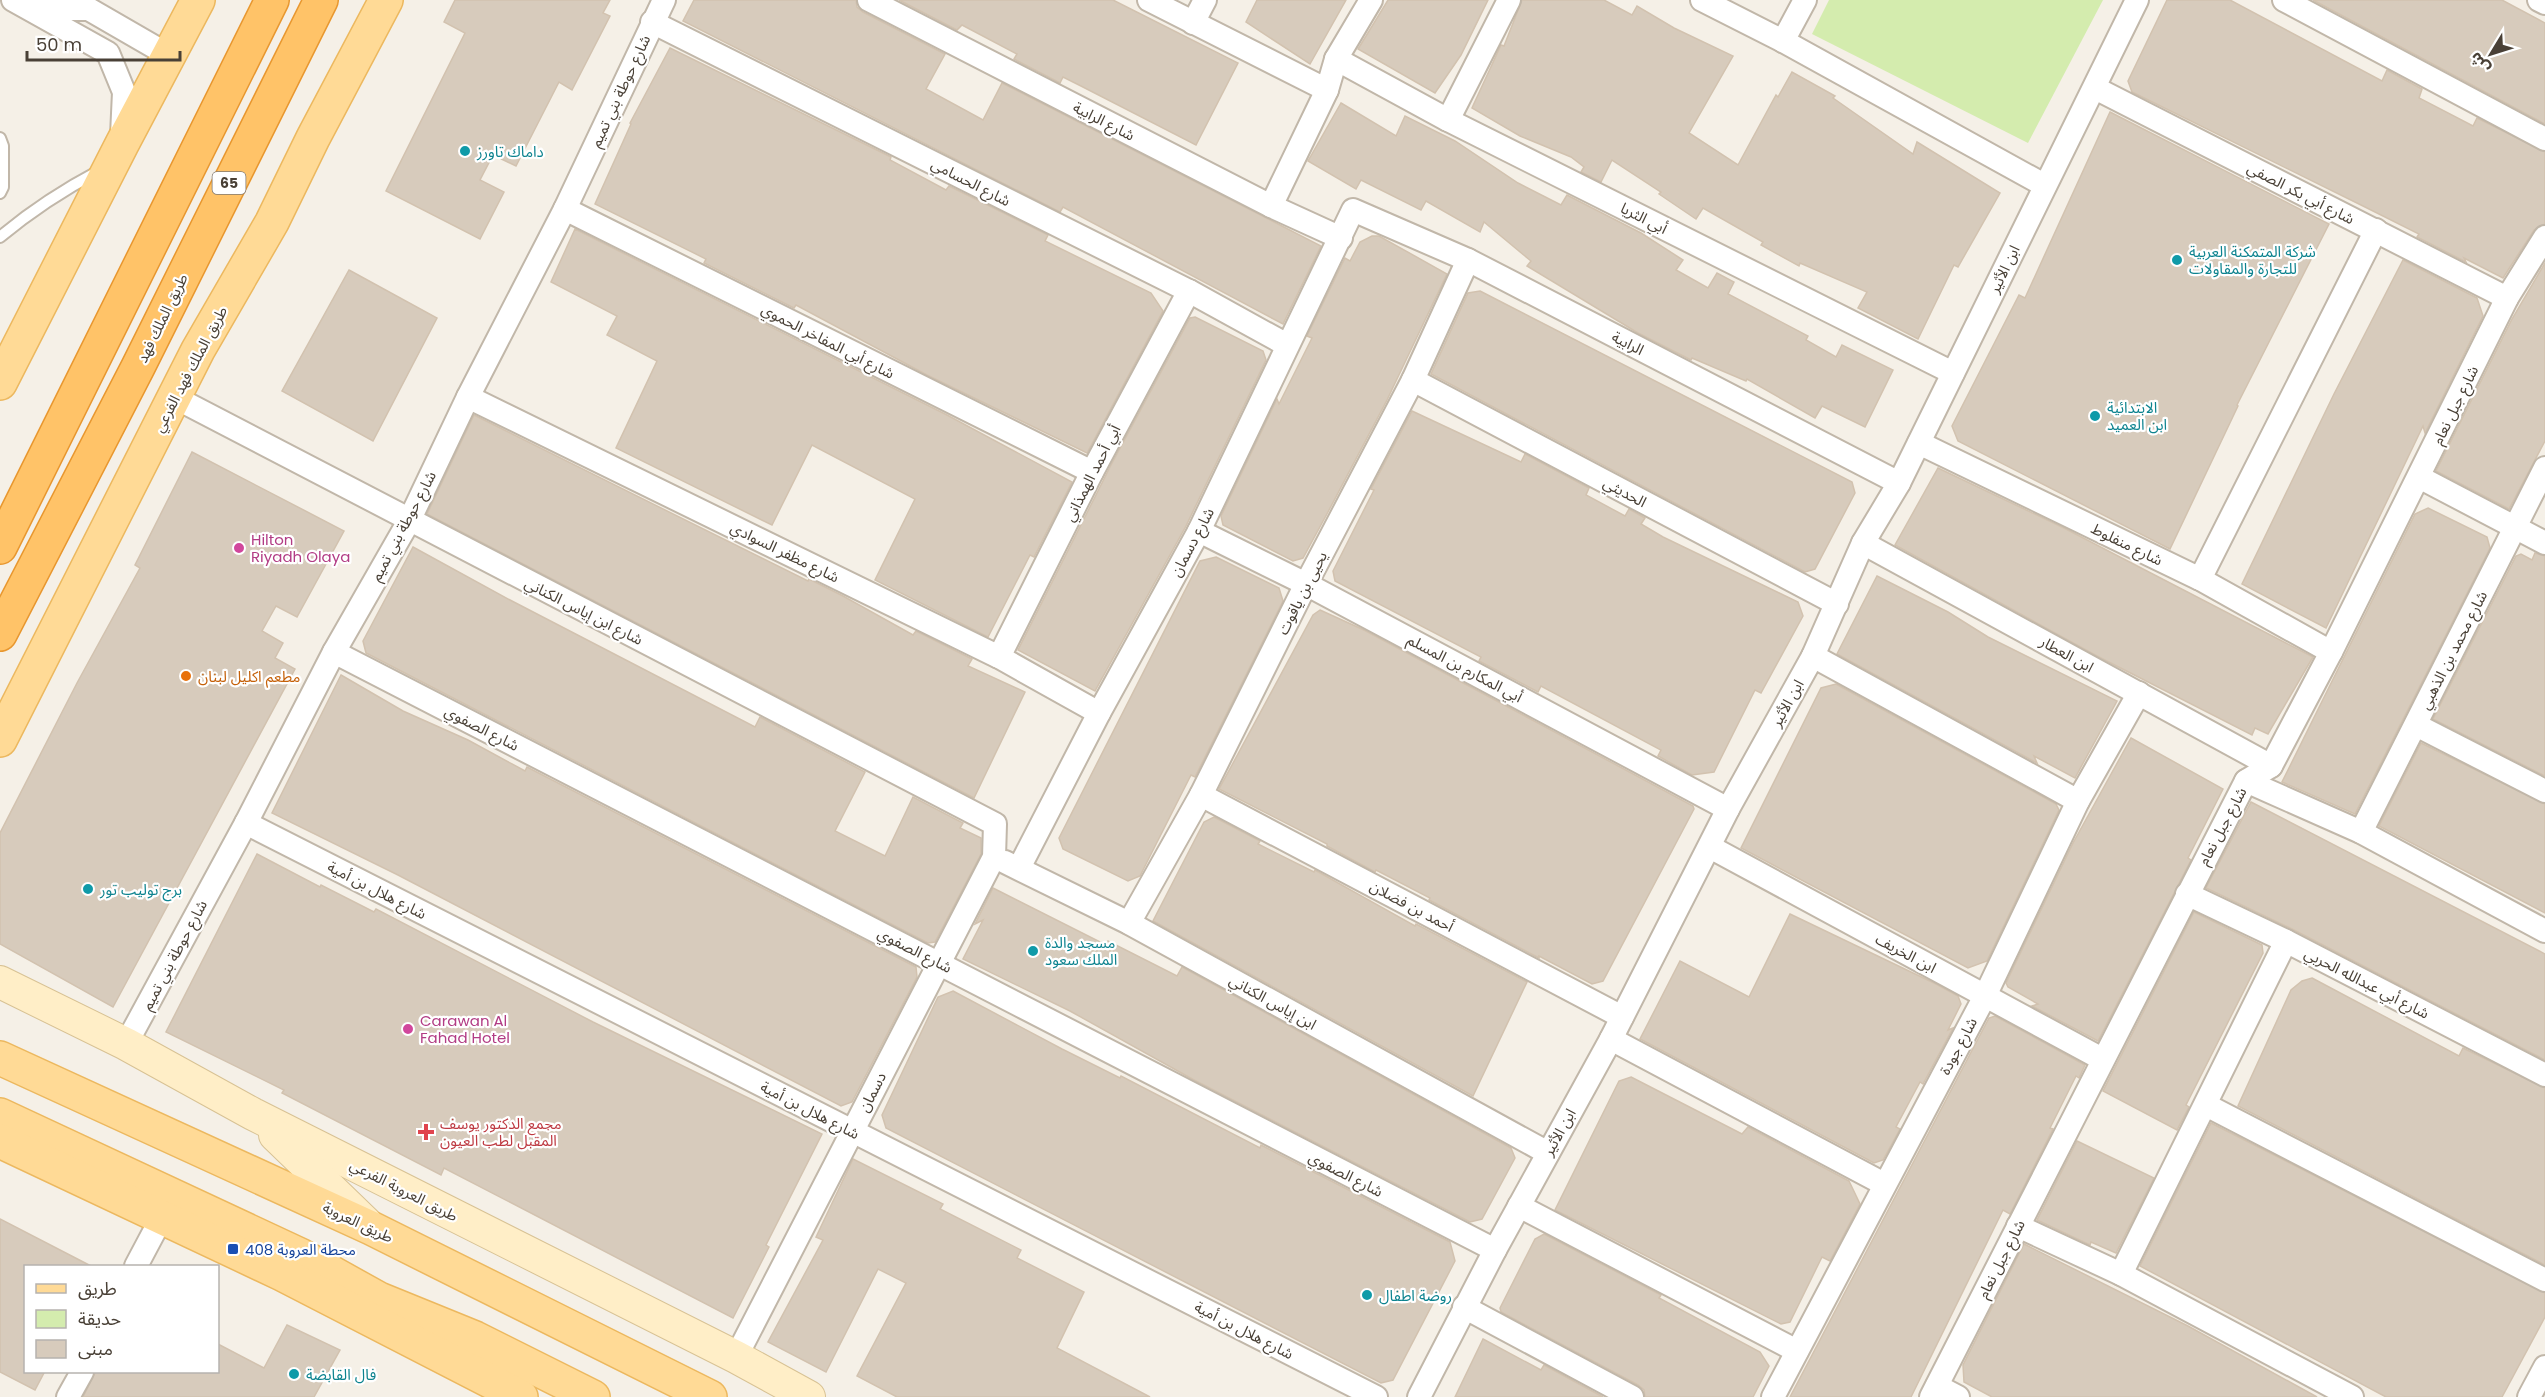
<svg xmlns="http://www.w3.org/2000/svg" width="2545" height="1397" font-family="Poppins,'Noto Sans Arabic',sans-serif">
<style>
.green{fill:#d4ecae}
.building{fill:#d7cbbc;stroke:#d2c2af;stroke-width:1.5}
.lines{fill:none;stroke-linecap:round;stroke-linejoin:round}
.lane-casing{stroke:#c1b7a9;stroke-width:14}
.street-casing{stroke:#c1b7a9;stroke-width:26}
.secondary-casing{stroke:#d8c294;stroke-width:34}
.primary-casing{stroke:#ecb85f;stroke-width:36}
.highway-casing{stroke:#e8972f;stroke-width:36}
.lane{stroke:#fff;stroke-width:10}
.street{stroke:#fff;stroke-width:22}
.secondary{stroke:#ffeec7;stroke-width:32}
.primary{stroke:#ffda96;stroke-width:33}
.highway{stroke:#ffc368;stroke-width:33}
.culture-dot{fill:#0f9aa8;stroke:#fff;stroke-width:2}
.hotel-dot{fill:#d1479c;stroke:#fff;stroke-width:2}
.food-dot{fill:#e8710a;stroke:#fff;stroke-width:2}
.health-dot{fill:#e0444e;stroke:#fff;stroke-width:2}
.transit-dot{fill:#1a4fb4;stroke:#fff;stroke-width:2}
.labels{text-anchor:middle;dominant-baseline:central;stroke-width:4.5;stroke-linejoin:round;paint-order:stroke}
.shield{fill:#fff;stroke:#807972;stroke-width:1.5}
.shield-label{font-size:14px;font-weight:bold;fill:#494036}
.street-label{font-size:15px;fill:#494036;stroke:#fff}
.culture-label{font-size:15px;fill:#0d838f;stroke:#fff;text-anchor:start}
.hotel-label{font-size:15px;fill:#b23c85;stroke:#fff;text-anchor:start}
.food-label{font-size:15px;fill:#c56008;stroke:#fff;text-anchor:start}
.health-label{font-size:15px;fill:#be3a42;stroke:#fff;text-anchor:start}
.transit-label{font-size:15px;fill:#164399;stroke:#fff;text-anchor:start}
</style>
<rect width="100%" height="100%" fill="#f5f0e7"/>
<!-- green -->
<polygon class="green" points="1829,0 2103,0 2028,143 1812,34"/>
<!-- building -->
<g class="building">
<polygon points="455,0 610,0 603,13 610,16 572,90 559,82 516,166 493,155 480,180 504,192 480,239 386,191 465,33 444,22"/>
<polygon points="694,0 856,0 857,7 863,12 945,54 926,89 983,120 1002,83 1321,246 1283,324 1063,207 1060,212 683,21"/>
<polygon points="899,0 1113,0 1238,63 1196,145 1079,85 1063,77 1060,83 1014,59 1017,54 962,25 957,30"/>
<polygon points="1257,0 1346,0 1310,64 1246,22"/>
<polygon points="1388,0 1488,0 1461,55 1435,93 1358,49"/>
<polygon points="1522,0 1604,0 1632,15 1637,6 1674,28 1733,56 1689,133 1738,165 1776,95 1778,97 1792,72 1835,96 1833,98 1913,154 1917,142 2000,193 1958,267 1954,265 1918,339 1858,308 1867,292 1800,263 1799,266 1761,245 1763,242 1703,208 1696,219 1659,194 1661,192 1612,160 1601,182 1581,172 1584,167 1571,157 1520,136 1472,108 1501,45 1504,46"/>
<polygon points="2167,0 2230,0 2382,81 2387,70 2422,89 2419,98 2473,126 2477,118 2545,152 2545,224 2534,230 2503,278 2464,258 2466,262 2417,237 2419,234 2365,207 2132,92 2128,81"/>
<polygon points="2313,0 2502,0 2545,23 2545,124"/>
<polygon points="670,48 891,157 890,160 946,190 949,186 1048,235 1045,241 1151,293 1163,311 1087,453 927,375 796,305 794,308 704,263 706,259 595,204 631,124 630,123"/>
<polygon points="1341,103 1396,136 1405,116 1455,141 1518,183 1561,205 1567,195 1641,233 1683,260 1676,270 1708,288 1717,273 1734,282 1728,294 1808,336 1806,340 1836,357 1842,345 1893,370 1865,427 1822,406 1815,418 1747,379 1746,381 1692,358 1691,360 1638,333 1527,266 1531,261 1484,222 1480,232 1426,201 1421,210 1361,180 1356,189 1308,161"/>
<polygon points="2110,112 2329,224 2237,405 2238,406 2170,549 1958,441 1952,426 2019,295 2025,298"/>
<polygon points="575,229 947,415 1072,482 1034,557 1030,555 988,637 875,580 915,499 812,445 772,525 616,448 657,361 607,335 617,316 551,282"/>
<polygon points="1372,236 1379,236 1447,274 1387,400 1328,512 1303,558 1293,561 1223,525 1221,516 1277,399 1279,404 1312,338 1307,336 1345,258 1350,261 1360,242"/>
<polygon points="2403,260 2477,298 2483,316 2425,433 2423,426 2326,628 2242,584 2334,394"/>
<polygon points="2545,263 2545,441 2509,509 2436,471 2512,319"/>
<polygon points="349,270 437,318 373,441 282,391"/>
<polygon points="1480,291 1852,482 1855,493 1815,569 1805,572 1431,374 1468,293"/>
<polygon points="1195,317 1263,351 1266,360 1186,526 1095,691 1018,650 1111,465 1190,318"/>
<polygon points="1412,411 1521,462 1525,454 1589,488 1586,495 1625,516 1629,509 1645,518 1641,524 1663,537 1798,602 1803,616 1761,693 1755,690 1714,772 1692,775 1658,756 1661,750 1541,686 1538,692 1479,661 1481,657 1335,581 1333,571 1374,490 1371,489"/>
<polygon points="474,415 808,581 809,579 843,596 913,635 916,631 972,659 968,666 1025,692 974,798 427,514"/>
<polygon points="192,452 344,531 297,617 276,606 262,631 283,643 275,658 295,669 113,1007 0,944 0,833 77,683 140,568 135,565"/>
<polygon points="1938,468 2064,528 2313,657 2268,734 2255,728 2252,735 2097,656 1895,545"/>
<polygon points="2428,508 2487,537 2490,548 2355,814 2282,782 2415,514"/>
<polygon points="413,547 510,600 755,727 760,717 865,772 835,831 885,856 913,797 963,823 960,828 981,838 981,854 935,942 928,943 366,653 363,641"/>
<polygon points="2535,553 2545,556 2545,776 2433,719 2516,556 2521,554 2532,560"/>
<polygon points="1216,557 1279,588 1283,601 1195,777 1191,775 1140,876 1128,881 1063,849 1059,838 1200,561"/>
<polygon points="1877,576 1948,612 1988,637 2117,701 2075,778 2034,756 2037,763 1837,654"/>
<polygon points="1320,610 1364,630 1693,806 1694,809 1603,981 1592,984 1539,956 1539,958 1429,900 1430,898 1376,870 1375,872 1327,846 1327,844 1219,789 1313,615"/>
<polygon points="341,675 403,711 468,740 525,771 527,767 916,967 917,977 852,1102 841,1106 398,875 272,813"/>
<polygon points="1836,684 2056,804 2059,810 1987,961 1968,968 1741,848 1821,688"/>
<polygon points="2131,738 2223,789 2188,858 2191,860 2098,1041 2032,1006 2038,1004 2008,987 2006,983 2073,843"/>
<polygon points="2421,743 2545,804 2545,913 2379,826"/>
<polygon points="2251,802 2545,954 2545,1060 2292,929 2206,888"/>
<polygon points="1214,817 1260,841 1258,844 1314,872 1315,870 1415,926 1416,924 1527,982 1473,1096 1153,921 1204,822"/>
<polygon points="257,854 320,887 321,885 374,912 376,909 593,1022 822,1134 766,1245 769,1247 733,1318 444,1168 441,1175 282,1093 284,1090 166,1032"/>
<polygon points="993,888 1106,945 1108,941 1177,976 1182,967 1511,1148 1515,1158 1482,1219 1470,1222 1194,1080 1070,1011 963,959 983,920 975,924"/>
<polygon points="2194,912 2262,945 2263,953 2186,1105 2189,1107 2177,1130 2103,1091"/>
<polygon points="1790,914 1936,984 1958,996 1961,1004 1948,1030 1953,1028 1923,1084 1920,1082 1896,1127 1900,1129 1883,1160 1874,1163 1640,1039 1680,961 1749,997"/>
<polygon points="2312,978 2459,1056 2463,1048 2545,1088 2545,1265 2238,1106 2291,990 2302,981"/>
<polygon points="953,991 1062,1049 1120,1078 1121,1076 1260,1148 1261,1145 1450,1242 1455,1261 1393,1380 1381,1383 886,1128 882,1115 938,997"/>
<polygon points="1995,1016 2085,1065 2079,1078 2076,1076 2050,1128 2053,1129 2010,1214 2003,1210 1911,1397 1790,1397 1989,1018"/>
<polygon points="1631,1077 1742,1134 1748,1127 1849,1181 1860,1204 1830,1261 1822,1257 1790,1322 1781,1324 1555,1210 1619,1081"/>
<polygon points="2211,1123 2545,1293 2545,1317 2502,1397 2386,1397 2140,1266"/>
<polygon points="2077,1141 2154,1178 2116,1253 2091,1242 2090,1245 2037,1220"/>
<polygon points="853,1159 943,1204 940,1209 1021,1250 1017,1258 1084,1292 1057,1348 1150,1397 897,1397 857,1376 906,1283 878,1269 826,1372 768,1342 823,1240 816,1237"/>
<polygon points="0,1219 91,1266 26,1266 26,1371 45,1371 35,1390 0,1372"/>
<polygon points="1544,1234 1661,1295 1659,1298 1760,1352 1769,1366 1753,1397 1645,1397 1644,1390 1638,1385 1501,1312 1500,1308 1535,1239"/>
<polygon points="2024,1244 2188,1326 2317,1397 1992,1397 1964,1382 1963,1365"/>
<polygon points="287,1325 340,1350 314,1397 83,1397 96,1371 218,1371 218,1344 264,1368"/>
<polygon points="1483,1339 1541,1370 1544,1365 1603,1397 1455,1397"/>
</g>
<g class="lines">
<defs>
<g id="lane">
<polyline points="0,138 3,146 3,187 0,193"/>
<path d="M0,237C31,211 63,190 99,171"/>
</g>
<g id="street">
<polyline points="13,0 108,53 124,92 122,135"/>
<polyline points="46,0 65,9 88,9"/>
<polyline points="73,0 170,56"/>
<polyline points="869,0 1271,206 1341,238"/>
<polyline points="1149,0 1327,90"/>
<polyline points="1702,0 1783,41 2044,185"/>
<polyline points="2284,0 2545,139"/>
<polyline points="2539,0 2545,3"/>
<polyline points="652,22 1189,291 1287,345"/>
<polyline points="1193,23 1205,0"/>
<polyline points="1783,41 1805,0"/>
<polyline points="1336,59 1448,120 1953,373"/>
<polyline points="2095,88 2507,298"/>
<polyline points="1448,120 1509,0"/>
<polyline points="1271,206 1327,90 1336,59 1371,0"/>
<polyline points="565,209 1092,472"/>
<polyline points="1413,380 1837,604"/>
<polyline points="174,397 995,824 994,857 736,1357"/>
<polyline points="468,397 999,657 1099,713"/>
<polyline points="1919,443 2200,579 2331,652"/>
<polyline points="2419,477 2545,543"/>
<polyline points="1199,531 1306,584 1728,809"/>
<polyline points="1863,543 2271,766"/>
<polyline points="2200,579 2376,230"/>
<polyline points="334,652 1495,1250"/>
<polyline points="1813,656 2078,801"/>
<polyline points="999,657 1092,472 1189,291"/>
<polyline points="2416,725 2545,791"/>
<polyline points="2246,781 2361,832 2545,931"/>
<polyline points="1201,795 1622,1017"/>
<polyline points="246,823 1376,1397"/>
<polyline points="2361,832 2545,468"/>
<polyline points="1710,847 2102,1059"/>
<polyline points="1005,862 1129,923 1548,1153"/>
<polyline points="1019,868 1099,713 1199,531 1353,210 1468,260 1899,483"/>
<polyline points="2187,894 2286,941 2545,1075"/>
<polyline points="1129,923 1201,795 1306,584 1413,380 1468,260"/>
<polyline points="1611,1039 1884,1184"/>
<polyline points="126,1044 246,823 334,652 409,521 468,397 565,209 664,0"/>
<polyline points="2206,1105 2545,1280"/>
<polyline points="1519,1206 1797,1351"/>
<polyline points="2018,1226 2121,1274 2352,1397"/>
<polyline points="136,1266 162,1217"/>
<polyline points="2121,1274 2286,941"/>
<polyline points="1464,1307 1632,1397"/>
<polyline points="1937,1386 1958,1397"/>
<polyline points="68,1397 82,1372"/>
<polyline points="1419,1397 1495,1250 1611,1039 1728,809 1813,656 1863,543 1899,483 2137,0"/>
<polyline points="1773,1397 1985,996 2078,801 2139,693"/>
<polyline points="1931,1397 2246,781 2271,766 2331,652 2507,298 2545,237"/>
<polyline points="2529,1397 2545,1367"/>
</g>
<g id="secondary">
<polyline points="0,982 126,1044 253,1114 736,1357 809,1397"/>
<polyline points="275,1135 366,1223"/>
</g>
<g id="primary">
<polyline points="0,383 122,144 198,0"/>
<polyline points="0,740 198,350 272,222 313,138 386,0"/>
<polyline points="0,1058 371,1228 710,1397"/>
<polyline points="0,1115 300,1255 379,1299 475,1338 593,1397"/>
<polyline points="0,1141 282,1274 521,1397"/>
</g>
<g id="highway">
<polyline points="0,547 272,0"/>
<polyline points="0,634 138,367 321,0"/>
</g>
</defs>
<!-- lane casing -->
<use href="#lane" class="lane-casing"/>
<!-- street casing -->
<use href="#street" class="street-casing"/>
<!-- secondary casing -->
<use href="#secondary" class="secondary-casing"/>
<!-- primary casing -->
<use href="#primary" class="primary-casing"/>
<!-- highway casing -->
<use href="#highway" class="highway-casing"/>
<!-- lane -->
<use href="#lane" class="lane"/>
<!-- street -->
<use href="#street" class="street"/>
<!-- secondary -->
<use href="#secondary" class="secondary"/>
<!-- primary -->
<use href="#primary" class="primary"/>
<!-- highway -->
<use href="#highway" class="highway"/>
</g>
<!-- markers -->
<g class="culture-dot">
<circle cx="465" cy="151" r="6"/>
<circle cx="2177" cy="260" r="6"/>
<circle cx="2095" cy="416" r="6"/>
<circle cx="88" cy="889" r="6"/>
<circle cx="1033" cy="951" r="6"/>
<circle cx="1367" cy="1295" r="6"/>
<circle cx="294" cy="1374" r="6"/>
</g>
<g class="hotel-dot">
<circle cx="239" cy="548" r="6"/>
<circle cx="408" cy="1029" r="6"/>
</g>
<circle class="food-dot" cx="186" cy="676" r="6"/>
<path class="health-dot" d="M423 1123h6v6h6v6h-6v6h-6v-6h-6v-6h6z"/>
<rect class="transit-dot" x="227" y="1243" width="12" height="12" rx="3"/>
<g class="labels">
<!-- shield labels -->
<rect class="shield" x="212.5" y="172" width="33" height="22" rx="4.5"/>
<g class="shield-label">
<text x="229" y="183">65</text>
</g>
<!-- street labels -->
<g class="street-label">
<text transform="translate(620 91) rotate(-65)">شارع حوطة بني تميم</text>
<text transform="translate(1104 121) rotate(27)">شارع الرابية</text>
<text transform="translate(971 182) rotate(27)">شارع الحسامي</text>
<text transform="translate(2301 193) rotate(27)">شارع أبي بكر الصفي</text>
<text transform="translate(1644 218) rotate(27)">أبي الثريا</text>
<text transform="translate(2004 269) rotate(-64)">ابن الأثير</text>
<text transform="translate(162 318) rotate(-64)">طريق الملك فهد</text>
<text transform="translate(828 341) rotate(27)">شارع أبي المفاخر الحموي</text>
<text transform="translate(1628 343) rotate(27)">الرابية</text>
<text transform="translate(190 369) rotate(-62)">طريق الملك فهد الفرعي</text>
<text transform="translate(2455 405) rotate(-64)">شارع جبل نعام</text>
<text transform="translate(1092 473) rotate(-63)">أبي أحمد الهمذاني</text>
<text transform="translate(1625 492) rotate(28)">الحديثي</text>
<text transform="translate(403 526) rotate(-62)">شارع حوطة بني تميم</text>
<text transform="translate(1192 542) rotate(-62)">شارع دسمان</text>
<text transform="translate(2127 544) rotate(26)">شارع منفلوط</text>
<text transform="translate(785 552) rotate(26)">شارع مظفر السوادي</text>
<text transform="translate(1302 593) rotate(-63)">يحيى بن ياقوت</text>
<text transform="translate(584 611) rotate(27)">شارع ابن إياس الكناني</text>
<text transform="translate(2453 650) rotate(-63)">شارع محمد بن الذهبي</text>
<text transform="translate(2067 654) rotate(29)">ابن العطار</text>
<text transform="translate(1465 668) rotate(28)">أبي المكارم بن المسلم</text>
<text transform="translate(1787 703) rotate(-61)">ابن الأثير</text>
<text transform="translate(482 728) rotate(27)">شارع الصفوي</text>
<text transform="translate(2222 826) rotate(-62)">شارع جبل نعام</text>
<text transform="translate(377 890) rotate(27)">شارع هلال بن أمية</text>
<text transform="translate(1412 906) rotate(28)">أحمد بن فضلان</text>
<text transform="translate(915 950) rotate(27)">شارع الصفوي</text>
<text transform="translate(1906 953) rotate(28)">ابن الخريف</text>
<text transform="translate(174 955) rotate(-62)">شارع حوطة بني تميم</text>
<text transform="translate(2367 983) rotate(27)">شارع أبي عبدالله الحربي</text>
<text transform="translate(1273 1002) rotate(29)">ابن إياس الكناني</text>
<text transform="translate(1958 1046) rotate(-62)">شارع جودة</text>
<text transform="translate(872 1092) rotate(-63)">دسمان</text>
<text transform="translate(810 1110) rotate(27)">شارع هلال بن أمية</text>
<text transform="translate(1559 1132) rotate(-61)">ابن الأثير</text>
<text transform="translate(1346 1174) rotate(27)">شارع الصفوي</text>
<text transform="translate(404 1190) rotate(27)">طريق العروبة الفرعي</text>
<text transform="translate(358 1222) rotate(25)">طريق العروبة</text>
<text transform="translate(2001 1259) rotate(-63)">شارع جبل نعام</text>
<text transform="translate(1244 1330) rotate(27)">شارع هلال بن أمية</text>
</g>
<!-- culture labels -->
<g class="culture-label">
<text x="477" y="151">داماك تاورز</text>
<text x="2189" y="251">شركة المتمكنة العربية<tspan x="2189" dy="17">للتجارة والمقاولات</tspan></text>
<text x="2107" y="407">الابتدائية<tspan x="2107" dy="17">ابن العميد</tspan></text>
<text x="100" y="889">برج توليب تور</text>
<text x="1045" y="942">مسجد والدة<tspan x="1045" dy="17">الملك سعود</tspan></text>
<text x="1379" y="1295">روضة اطفال</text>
<text x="306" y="1374">فال القابضة</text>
</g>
<!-- hotel labels -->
<g class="hotel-label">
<text x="251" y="539">Hilton<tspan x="251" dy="17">Riyadh Olaya</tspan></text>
<text x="420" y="1020">Carawan Al<tspan x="420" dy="17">Fahad Hotel</tspan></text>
</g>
<!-- food labels -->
<g class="food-label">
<text x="198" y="676">مطعم اكليل لبنان</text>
</g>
<!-- health labels -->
<g class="health-label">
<text x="440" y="1123">مجمع الدكتور يوسف<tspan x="440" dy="17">المقبل لطب العيون</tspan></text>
</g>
<!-- transit labels -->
<g class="transit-label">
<text x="245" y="1249">محطة العروبة 408</text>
</g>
</g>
<!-- legend -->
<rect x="24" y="1265" width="195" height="108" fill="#ffffff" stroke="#b6b3af" stroke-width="1.5"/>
<rect x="36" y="1284" width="30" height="9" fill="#ffda96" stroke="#b6b3af" stroke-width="1.5"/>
<text x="78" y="1295" font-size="18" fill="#494036">طريق</text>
<rect x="36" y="1310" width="30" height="18" fill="#d4ecae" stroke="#b6b3af" stroke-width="1.5"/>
<text x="78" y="1325" font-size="18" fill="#494036">حديقة</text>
<rect x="36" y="1340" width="30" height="18" fill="#d7cbbc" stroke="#b6b3af" stroke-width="1.5"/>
<text x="78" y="1355" font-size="18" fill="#494036">مبنى</text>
<!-- north arrow -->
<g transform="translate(2491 54) rotate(232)" stroke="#ffffff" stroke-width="4.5" paint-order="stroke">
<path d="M0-4.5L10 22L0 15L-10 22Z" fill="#494036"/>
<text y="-9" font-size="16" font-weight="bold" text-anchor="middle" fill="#494036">ش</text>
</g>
<!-- scale -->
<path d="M27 51v9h153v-9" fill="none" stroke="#494036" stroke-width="3"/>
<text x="36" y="51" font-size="18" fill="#494036" stroke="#ffffff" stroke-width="4.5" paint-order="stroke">50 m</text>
</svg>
